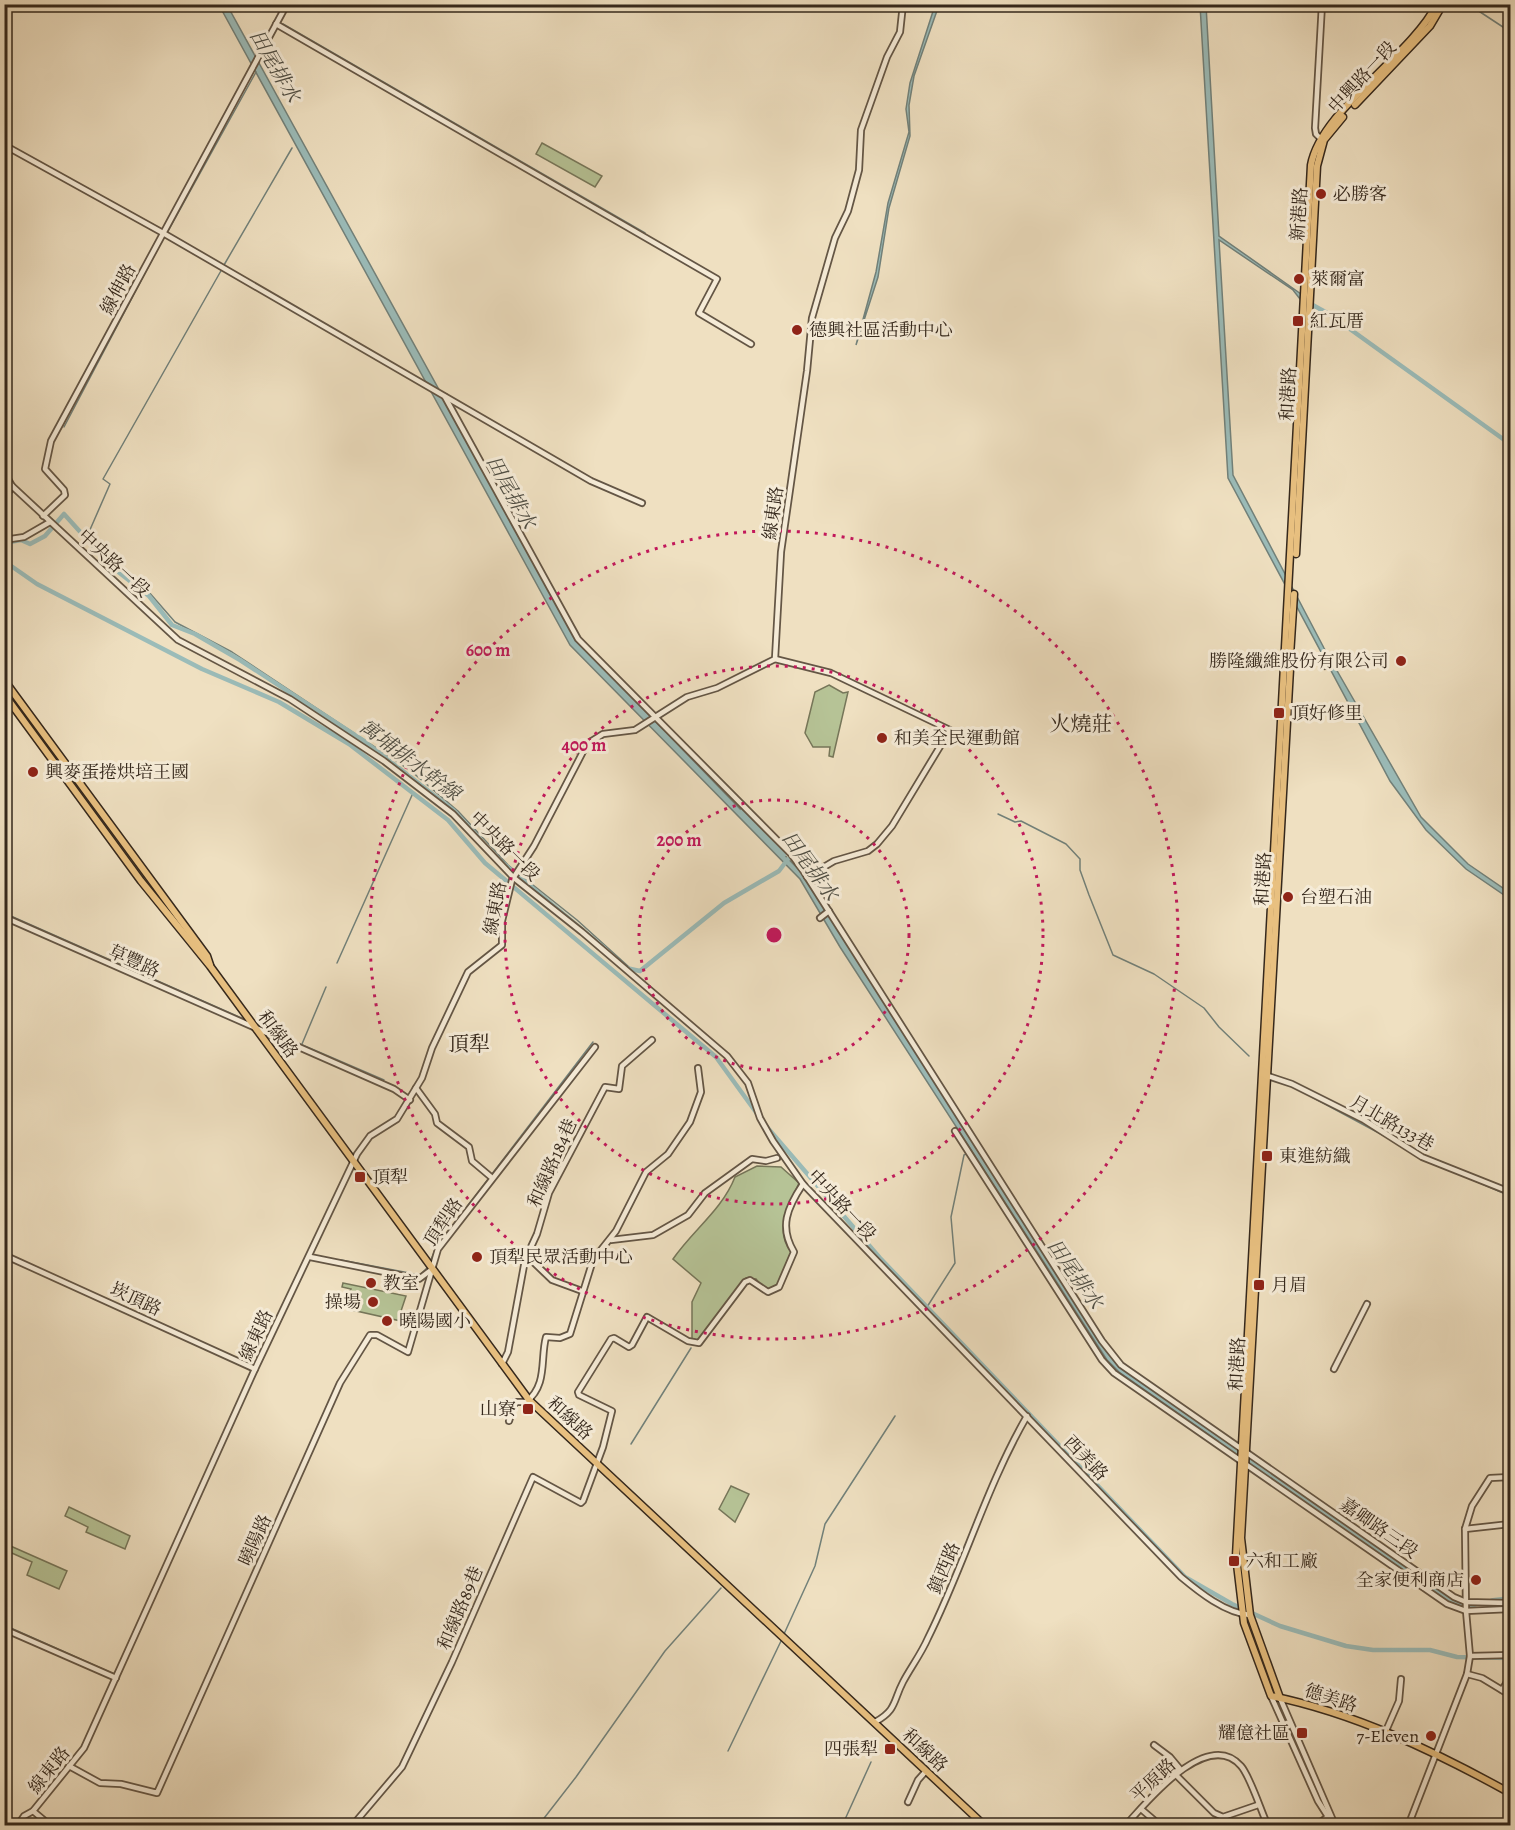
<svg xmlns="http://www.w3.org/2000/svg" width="1515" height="1830" font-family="Alegreya,'Noto Serif TC',serif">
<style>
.green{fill:#b6c396;stroke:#767659;stroke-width:1.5}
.water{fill:#9bbcb9;stroke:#72817a;stroke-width:1.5}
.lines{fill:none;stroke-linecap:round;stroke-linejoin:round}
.stream{stroke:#72817a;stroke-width:1.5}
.canal{stroke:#9bbcb9;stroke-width:4.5}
.river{stroke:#9bbcb9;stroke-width:8}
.minor-casing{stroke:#645645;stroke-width:8}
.major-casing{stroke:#35281c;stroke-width:9}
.minor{stroke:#f5ebd7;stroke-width:4.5}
.major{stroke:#e8c080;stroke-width:6}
.ring{fill:none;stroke:#c2185b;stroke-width:3;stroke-dasharray:3 6}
.poi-dot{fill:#8f2418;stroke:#f5ebd7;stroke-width:2}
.labels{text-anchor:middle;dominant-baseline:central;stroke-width:6;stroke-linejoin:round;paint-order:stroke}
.street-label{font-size:18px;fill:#35281c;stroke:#f5ebd7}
.poi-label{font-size:18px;fill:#35281c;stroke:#f5ebd7;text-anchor:start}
.water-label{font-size:20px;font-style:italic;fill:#4e4d43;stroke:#f5ebd7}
.quarter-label{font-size:21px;fill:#35281c;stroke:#f5ebd7}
.centre{fill:#c2185b;stroke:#f5ebd7;stroke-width:3}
.ring-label{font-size:18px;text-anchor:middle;font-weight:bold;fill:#c2185b;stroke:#f5ebd7;stroke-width:6;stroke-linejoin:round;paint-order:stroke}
</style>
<rect width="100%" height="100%" fill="#efe0c1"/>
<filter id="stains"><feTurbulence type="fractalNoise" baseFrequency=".00333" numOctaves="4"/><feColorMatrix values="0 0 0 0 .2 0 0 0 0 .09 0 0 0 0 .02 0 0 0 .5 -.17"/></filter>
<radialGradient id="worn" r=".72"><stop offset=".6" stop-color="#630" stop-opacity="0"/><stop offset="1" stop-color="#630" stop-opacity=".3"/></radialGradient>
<!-- green -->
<g class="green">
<polygon points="542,143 602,176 595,187 536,154"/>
<polygon points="829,685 843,693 848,692 833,757 829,756 830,747 813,747 805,733 815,692"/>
<path d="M757,1166L781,1167L799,1183C789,1206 773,1231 792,1253L779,1283L771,1290L761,1285L756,1279L746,1278L698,1340H692V1302L701,1283L673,1259C693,1230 722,1210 735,1177Z"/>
<polygon points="343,1283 406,1296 399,1317 402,1318 401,1321 352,1310 346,1300 351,1289 342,1287"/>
<polygon points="731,1486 749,1494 735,1522 719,1509"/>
<polygon points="69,1507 130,1536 125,1549 86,1532 88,1527 65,1516"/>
<polygon points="6,1544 67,1571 59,1589 27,1575 32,1562 5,1550"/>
</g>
<!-- water -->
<g class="water">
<polygon points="219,5 227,5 577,640 801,872 1102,1345 1117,1363 1232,1444 1231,1450 1119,1372 1107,1360 840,947 800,879 570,645"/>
<polygon points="935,5 939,5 914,76 909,105 910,136 889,208 878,277 856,345 876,272 888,203 909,132 906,109 910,83"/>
<polygon points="1200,5 1206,5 1219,236 1301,294 1300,299 1293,290 1219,240 1233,475 1324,648 1421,817 1468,864 1510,893 1510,899 1466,869 1426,830 1390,781 1228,478"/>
</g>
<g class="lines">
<!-- stream -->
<g class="stream">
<polyline points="1468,4 1506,29"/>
<polyline points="283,24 645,233"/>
<polyline points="167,233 256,72"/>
<polyline points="224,265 292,148"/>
<polyline points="64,427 164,237"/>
<polyline points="85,532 127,576 148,591 175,622 232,652 411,771 458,811 508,865 577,920 629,967"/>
<polyline points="89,532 110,484 103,479 222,269"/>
<polyline points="998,814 1015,822 1021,821 1066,844 1080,859 1080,870 1089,895 1113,955 1154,974 1204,1008 1219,1027 1249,1056"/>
<polyline points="4,913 246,1020"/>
<polyline points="337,963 413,793"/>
<polyline points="256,1025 384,1080"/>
<polyline points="302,1044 326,987"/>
<polyline points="1312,1097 1390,1139"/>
<polyline points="492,1174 593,1042"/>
<polyline points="1459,1174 1510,1196"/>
<polyline points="437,1246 489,1178"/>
<polyline points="341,1260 420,1275 428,1267"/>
<polyline points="430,1262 435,1250"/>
<polyline points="927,1307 955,1263 951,1217 964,1155 966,1154"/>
<polyline points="631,1444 691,1348"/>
<polyline points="4,1625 114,1674"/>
<polyline points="784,1634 815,1566 825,1524 895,1416"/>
<polyline points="728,1751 782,1639"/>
<polyline points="538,1826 576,1777 665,1651 721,1588"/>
<polyline points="842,1826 871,1762"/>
</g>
<!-- canal -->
<g class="canal">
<polyline points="1309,303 1329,314 1510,444"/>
<polyline points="4,543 21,540 30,544 45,536 64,514 112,567 149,596 172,625 195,634 240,660 364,741 453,810 480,839"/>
<polyline points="4,561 37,584 202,669 279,702 349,744 448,820 485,863 716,1057 758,1115"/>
<polyline points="498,859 604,948"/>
<polyline points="626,968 640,971 724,903 779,871 788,859"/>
<polyline points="766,1126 880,1258 1185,1577 1232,1604 1280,1626 1346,1646 1373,1650 1430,1650 1457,1657 1510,1658"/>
</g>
<!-- river -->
<g class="river">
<polyline points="744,812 783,853"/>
<polyline points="1223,1441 1439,1592 1459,1604 1474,1603"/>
<polyline points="1493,1602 1510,1600"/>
</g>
<defs>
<g id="minor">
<polyline points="777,4 781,7"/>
<polyline points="276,24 717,279 699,313 751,344"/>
<polyline points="1322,140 1316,134 1315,128 1322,4"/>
<polyline points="4,145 163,233 591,481 642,503"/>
<polyline points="445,397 578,639 791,854 804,872 1102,1341 1121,1365 1454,1597 1466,1602 1510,1603"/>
<path d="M4,472L12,486L178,640L290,699L384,761L453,814L514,878L582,932L727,1056L748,1083L760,1118L773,1141L803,1184L1181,1577C1199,1592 1225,1613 1250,1615"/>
<polyline points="4,500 12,486"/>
<polyline points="43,516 65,495 64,490 45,469 51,441 287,4"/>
<polyline points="4,540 24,537 50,522"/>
<polyline points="775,659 831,673 950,730 892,826 877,844 868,851 834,861 807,877"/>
<polyline points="1325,666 1333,661"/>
<polyline points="4,917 394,1089 410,1100"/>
<polyline points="820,918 829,911"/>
<polyline points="1265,1075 1292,1084 1364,1120 1422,1157 1510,1192"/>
<polyline points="416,1088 435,1114 437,1123 469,1147 472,1161 491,1177"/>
<polyline points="955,1131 1102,1360 1114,1373 1447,1604 1466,1611 1510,1609"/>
<polyline points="611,1240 653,1235 688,1215 705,1193 752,1159 766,1161 777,1158"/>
<polyline points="4,1255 255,1369"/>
<polyline points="527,1256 552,1280 582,1291"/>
<polyline points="310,1257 419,1279 431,1270"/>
<polyline points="502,1364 508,1352 525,1260 537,1234 549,1193 605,1087 619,1089 622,1066 652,1040"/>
<polyline points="1334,1369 1367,1304"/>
<path d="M509,1421L515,1402H526C548,1385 540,1359 546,1337L560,1338L570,1334L593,1260L616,1231L646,1172L668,1154L690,1122L701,1092L698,1068"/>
<polyline points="1465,1529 1510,1524"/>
<polyline points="4,1629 116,1678"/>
<polyline points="1470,1656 1510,1655"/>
<polyline points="1467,1674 1482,1678 1510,1695"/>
<polyline points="1502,1690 1510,1677"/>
<polyline points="1271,1696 1318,1801 1334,1826"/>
<polyline points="1280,1698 1335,1825"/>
<path d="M875,1722C897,1710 893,1701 903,1682C911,1667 921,1654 928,1638C964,1566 986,1487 1027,1416"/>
<polyline points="1385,1733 1399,1701 1401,1679"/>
<polyline points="1154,1745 1170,1757 1180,1769"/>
<polyline points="69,1766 100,1783 121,1784 157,1793 340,1383 370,1335 377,1335 408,1352 438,1249 595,1047"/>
<polyline points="1175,1774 1214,1813 1223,1817 1258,1805"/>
<polyline points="908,1802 918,1780 926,1771"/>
<polyline points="1141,1809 1161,1826"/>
<polyline points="33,1811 51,1826"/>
<polyline points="17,1826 24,1816 33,1811 84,1748 255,1369 357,1154 370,1136 397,1119 422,1078 432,1048 468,972 502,945 502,921 512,880 534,846 587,744 603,734 635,730 687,697 717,688 775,659 781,552 807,371 812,318 835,238 848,211 859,170 861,130 887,57 900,32 903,4"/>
<path d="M352,1826L402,1767L452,1662L533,1477L581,1503L583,1501L603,1447L612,1411L579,1395L578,1392L611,1339L614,1338L629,1347L632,1345L647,1317L688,1341L699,1343L745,1282L750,1280L768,1292L779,1287L794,1252C779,1227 787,1208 803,1184"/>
<path d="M1125,1826C1146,1803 1207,1727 1241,1766C1250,1776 1261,1811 1268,1826"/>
<polyline points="1315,1826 1329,1816"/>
<polyline points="1408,1826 1467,1674 1470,1656 1466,1611 1465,1529 1472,1506 1490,1478 1510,1477"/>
</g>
<g id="major">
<path d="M1437,4C1410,57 1321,110 1311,165L1236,1556L1244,1623L1271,1696C1355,1713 1436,1752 1510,1793"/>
<polyline points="1355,105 1430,26 1443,4"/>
<polyline points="1296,554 1317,166 1324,140 1343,117"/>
<polyline points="1290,656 1294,594"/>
<polyline points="4,680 207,956 210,965"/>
<polyline points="4,694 141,881 210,966 529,1400 985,1826"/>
<polyline points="1280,1698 1250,1615 1241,1538 1290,669"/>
</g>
</defs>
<!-- minor casing -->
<use href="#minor" class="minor-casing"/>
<!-- major casing -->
<use href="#major" class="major-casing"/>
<!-- minor -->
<use href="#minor" class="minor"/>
<!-- major -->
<use href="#major" class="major"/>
</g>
<!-- distance rings -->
<g class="ring">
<circle cx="774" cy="935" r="135"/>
<circle cx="774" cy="935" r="269"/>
<circle cx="774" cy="935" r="404"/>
</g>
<!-- markers -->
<g class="poi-dot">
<circle cx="1321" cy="194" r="6"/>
<circle cx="1299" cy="279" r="6"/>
<rect x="1292" y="315" width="12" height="12" rx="3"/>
<circle cx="797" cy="330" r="6"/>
<circle cx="1401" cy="661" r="6"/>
<rect x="1273" y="707" width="12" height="12" rx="3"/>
<circle cx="882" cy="738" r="6"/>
<circle cx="33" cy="772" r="6"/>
<circle cx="1288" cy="897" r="6"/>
<rect x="1261" y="1150" width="12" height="12" rx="3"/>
<rect x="354" y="1171" width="12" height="12" rx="3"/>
<circle cx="477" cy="1257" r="6"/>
<circle cx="371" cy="1283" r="6"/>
<rect x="1253" y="1279" width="12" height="12" rx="3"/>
<circle cx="373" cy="1302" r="6"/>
<circle cx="387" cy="1321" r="6"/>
<rect x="522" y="1403" width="12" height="12" rx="3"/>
<rect x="1228" y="1555" width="12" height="12" rx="3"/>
<circle cx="1476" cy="1580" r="6"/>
<rect x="1296" y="1727" width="12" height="12" rx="3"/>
<circle cx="1431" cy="1736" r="6"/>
<rect x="884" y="1743" width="12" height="12" rx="3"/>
</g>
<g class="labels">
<!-- street labels -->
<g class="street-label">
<text transform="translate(1362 77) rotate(-47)">中興路一段</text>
<text transform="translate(1299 214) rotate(-86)">新港路</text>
<text transform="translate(118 289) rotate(-62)">線伸路</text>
<text transform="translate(1288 394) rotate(-87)">和港路</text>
<text transform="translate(773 513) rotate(-82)">線東路</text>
<text transform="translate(114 563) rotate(43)">中央路一段</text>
<text transform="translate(505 846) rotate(45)">中央路一段</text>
<text transform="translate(1263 879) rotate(-87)">和港路</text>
<text transform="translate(495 908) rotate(-79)">線東路</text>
<text transform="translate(134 961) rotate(24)">草豐路</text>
<text transform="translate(278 1034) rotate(54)">和線路</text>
<text transform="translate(1392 1123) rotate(30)">月北路133巷</text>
<text transform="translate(552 1163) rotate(-66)">和線路184巷</text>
<text transform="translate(842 1205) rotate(47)">中央路一段</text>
<text transform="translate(443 1222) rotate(-56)">頂犁路</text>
<text transform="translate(136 1299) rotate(25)">崁頂路</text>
<text transform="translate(256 1335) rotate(-65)">線東路</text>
<text transform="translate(1237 1364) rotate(-87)">和港路</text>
<text transform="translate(570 1418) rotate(43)">和線路</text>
<text transform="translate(1086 1458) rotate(46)">西美路</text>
<text transform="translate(1379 1528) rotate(35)">嘉卿路三段</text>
<text transform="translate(255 1540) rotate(-66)">曉陽路</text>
<text transform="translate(944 1568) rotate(-67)">鎮西路</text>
<text transform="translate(460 1608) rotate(-67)">和線路89巷</text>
<text transform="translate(1331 1698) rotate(18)">德美路</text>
<text transform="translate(925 1750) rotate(43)">和線路</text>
<text transform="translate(49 1770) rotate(-51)">線東路</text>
<text transform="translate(1153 1780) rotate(-43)">平原路</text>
</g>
<!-- poi labels -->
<g class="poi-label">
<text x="1333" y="194">必勝客</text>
<text x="1311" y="279">萊爾富</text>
<text x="1310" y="321">紅瓦厝</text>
<text x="809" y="330">德興社區活動中心</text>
<text x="1389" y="661" text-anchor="end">勝隆纖維股份有限公司</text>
<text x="1291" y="713">頂好修里</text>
<text x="894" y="738">和美全民運動館</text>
<text x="45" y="772">興麥蛋捲烘培王國</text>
<text x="1300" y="897">台塑石油</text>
<text x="1279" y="1156">東進紡織</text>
<text x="372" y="1177">頂犁</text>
<text x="489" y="1257">頂犁民眾活動中心</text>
<text x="383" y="1283">教室</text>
<text x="1271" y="1285">月眉</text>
<text x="361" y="1302" text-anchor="end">操場</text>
<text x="399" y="1321">曉陽國小</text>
<text x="516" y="1409" text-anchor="end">山寮</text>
<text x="1246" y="1561">六和工廠</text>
<text x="1464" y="1580" text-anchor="end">全家便利商店</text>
<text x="1290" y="1733" text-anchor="end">耀億社區</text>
<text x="1419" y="1736" text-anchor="end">7-Eleven</text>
<text x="878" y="1749" text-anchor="end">四張犁</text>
</g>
<!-- water labels -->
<g class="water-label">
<text transform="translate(275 66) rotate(60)">田尾排水</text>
<text transform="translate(511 492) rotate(61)">田尾排水</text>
<text transform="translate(410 760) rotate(37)">寓埔排水幹線</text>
<text transform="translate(810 866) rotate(54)">田尾排水</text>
<text transform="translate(1075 1274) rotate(55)">田尾排水</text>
</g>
<!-- quarter labels -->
<g class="quarter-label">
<text x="1081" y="724">火燒莊</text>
<text x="469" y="1044">頂犁</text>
</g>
</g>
<circle cx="774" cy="935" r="9" class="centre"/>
<g class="ring-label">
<text x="488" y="656">600 m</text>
<text x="584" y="751">400 m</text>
<text x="679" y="846">200 m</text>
</g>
<!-- margin -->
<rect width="1515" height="1830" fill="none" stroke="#efe0c1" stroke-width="24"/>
<rect x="6" y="6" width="1503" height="1818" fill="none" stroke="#35281c" stroke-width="3"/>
<rect x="12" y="12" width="1491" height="1806" fill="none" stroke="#35281c" stroke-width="1.5"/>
<rect width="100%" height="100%" filter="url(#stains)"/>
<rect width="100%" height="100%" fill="url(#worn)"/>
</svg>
